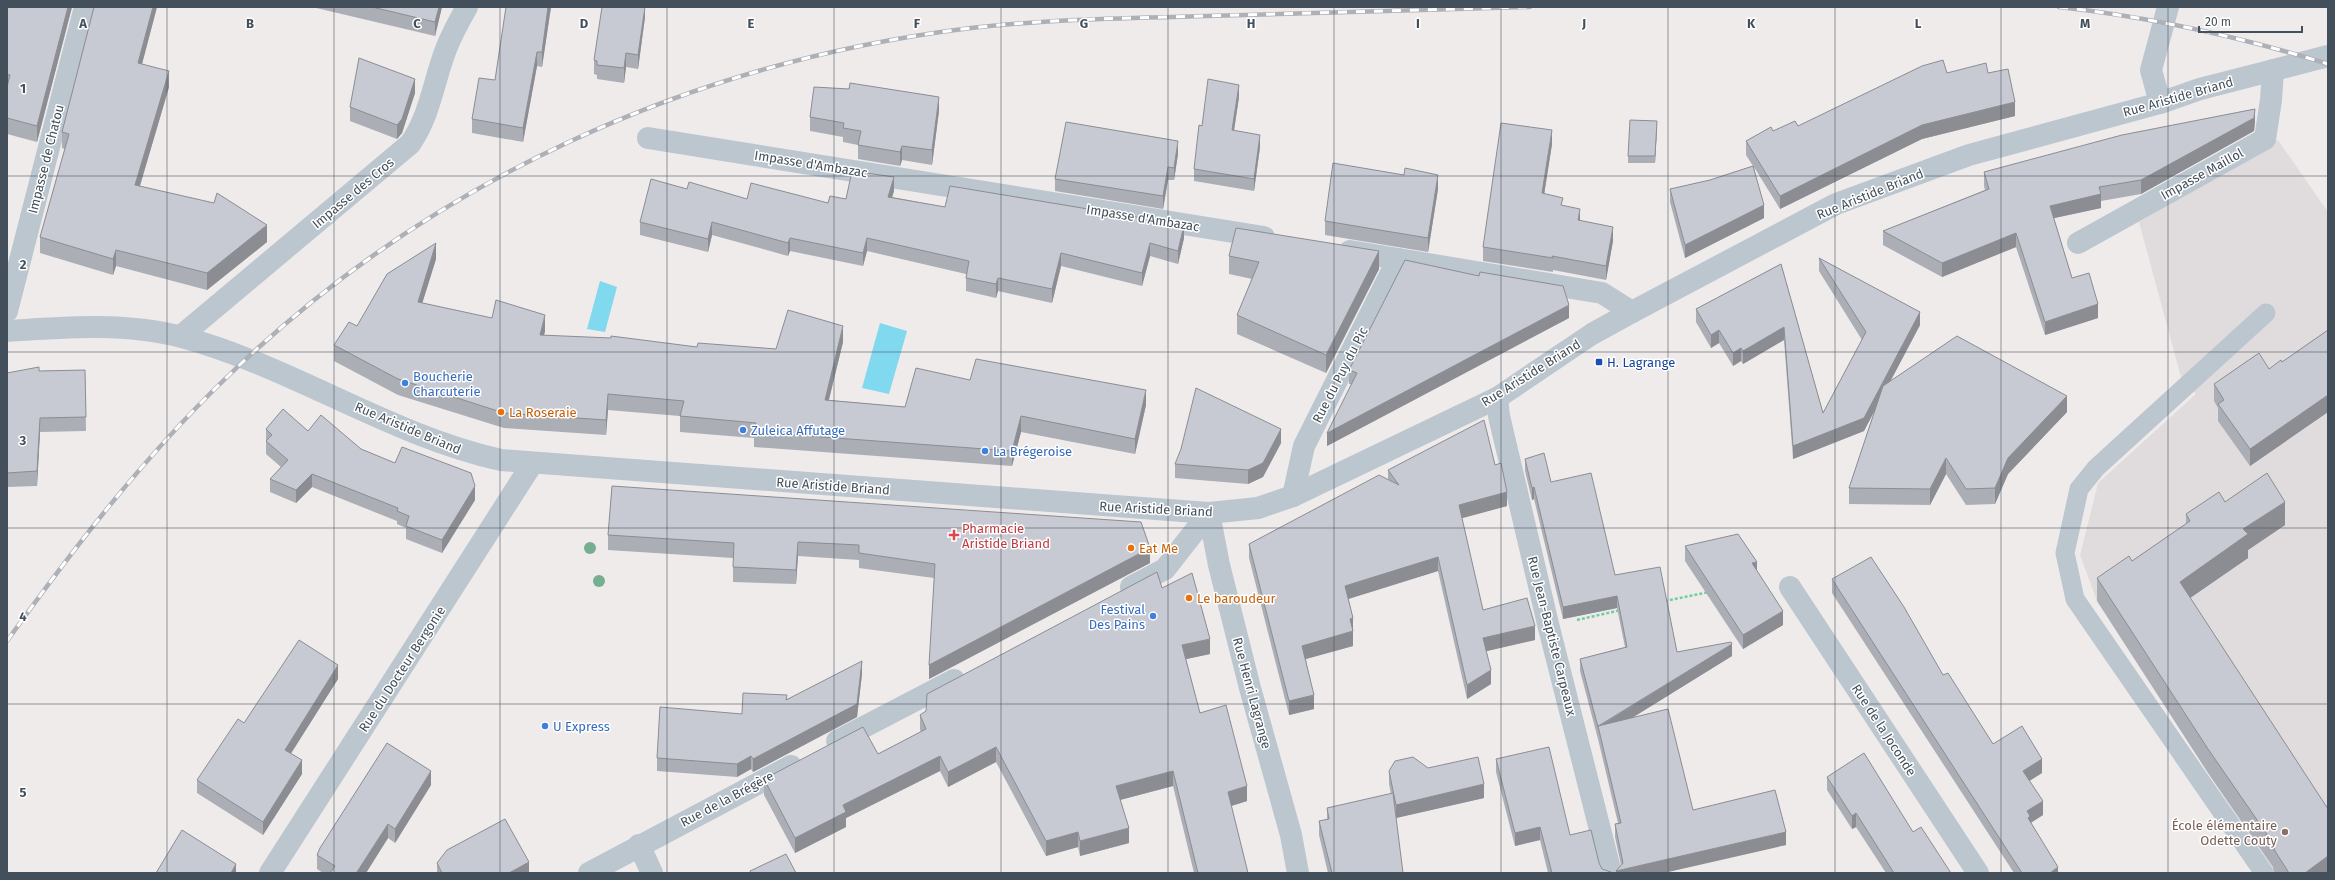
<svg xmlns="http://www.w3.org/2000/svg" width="2335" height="880" font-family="'Fira Sans',sans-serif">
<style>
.education{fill:#e0dcdd}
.water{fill:#81d9ef}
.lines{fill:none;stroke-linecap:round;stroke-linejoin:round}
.path{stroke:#6dcf9e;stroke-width:2.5;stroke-dasharray:3 2;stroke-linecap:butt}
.service{stroke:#bbc6cf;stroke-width:19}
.minor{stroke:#bbc6cf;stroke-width:22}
.tertiary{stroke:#bbc6cf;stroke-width:22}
.rail-casing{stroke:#adb1b7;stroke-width:4.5}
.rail{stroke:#fff;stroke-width:3;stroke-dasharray:9;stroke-linecap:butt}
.tree{fill:#75ae91}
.wall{fill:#abaeb5}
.shaded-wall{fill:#8b8d93}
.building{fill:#c7cad2;stroke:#8b8d93}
.grid{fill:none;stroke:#434f5a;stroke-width:1;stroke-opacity:0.55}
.transit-dot{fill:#1a4fb4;stroke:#fff;stroke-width:1.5}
.shop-dot{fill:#3f7fe0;stroke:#fff;stroke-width:1.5}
.food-dot{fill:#e8710a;stroke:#fff;stroke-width:1.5}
.health-dot{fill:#e0444e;stroke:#fff;stroke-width:1.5}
.education-dot{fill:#8d6e63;stroke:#fff;stroke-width:1.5}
.labels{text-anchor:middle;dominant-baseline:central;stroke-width:3;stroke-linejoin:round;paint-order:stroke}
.street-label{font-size:13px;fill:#434f5a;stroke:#fff}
.transit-label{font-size:13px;fill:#164399;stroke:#fff;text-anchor:start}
.shop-label{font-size:13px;fill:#366cbe;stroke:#fff;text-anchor:start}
.food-label{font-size:13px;fill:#c56008;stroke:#fff;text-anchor:start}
.health-label{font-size:13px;fill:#be3a42;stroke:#fff;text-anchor:start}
.education-label{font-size:13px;fill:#785e54;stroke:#fff;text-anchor:end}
.grid-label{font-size:13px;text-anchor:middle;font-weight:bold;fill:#434f5a;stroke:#fff;stroke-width:3;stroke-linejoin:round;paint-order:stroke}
</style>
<rect width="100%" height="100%" fill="#efebeb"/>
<!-- education -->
<polygon class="education" points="2278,140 2328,212 2328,873 2273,873 2097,601 2080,555 2098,483 2196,394 2181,377 2139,222"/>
<!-- water -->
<g class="water">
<polygon points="600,281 617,287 605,332 587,329"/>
<polygon points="880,323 907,331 889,394 862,388"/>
</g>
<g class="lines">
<!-- path -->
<g class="path">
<polyline points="1665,601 1709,592"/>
<polyline points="1577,620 1621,610"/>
</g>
<!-- service -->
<polyline class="service" points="2264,873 2075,599 2065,553 2079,489 2096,468 2266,313"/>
<!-- minor -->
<g class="minor">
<polyline points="648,138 1264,237"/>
<polyline points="2078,243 2265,139 2271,100 2273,70"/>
<polyline points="1350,251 1602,293 1632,312"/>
<polyline points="7,311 85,7"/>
<path d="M181,336L410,144C430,116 434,80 446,49C452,34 459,21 467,7"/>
<polyline points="1497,398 1499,416 1549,628 1611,873"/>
<polyline points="1293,496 1304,446 1398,259"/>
<polyline points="1209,513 1219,565 1250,688 1291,835 1298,873"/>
<polyline points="1131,587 1165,569 1209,513"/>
<polyline points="1790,587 1978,873"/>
<polyline points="837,741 954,680"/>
<polyline points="639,845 652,873"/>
<polyline points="270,873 532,464"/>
<polyline points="589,873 791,766"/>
</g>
<!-- tertiary -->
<g class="tertiary">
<polyline points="2160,103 2151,70 2168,7"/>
<path d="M7,331C64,327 126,322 182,337C293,367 389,435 501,460L1209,513L1258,508L1293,496L1497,398L1592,334L1632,312L1836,204L1969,155L2160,103L2200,89L2328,56"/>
</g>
<defs>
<g id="rail">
<path d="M2059,7C2150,17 2241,37 2328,64"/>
<path d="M7,641C73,549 143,458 225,379C428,181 690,62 971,28C1049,19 1128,18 1207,16C1315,13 1422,10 1530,7"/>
</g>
</defs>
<!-- rail casing -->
<use href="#rail" class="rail-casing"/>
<!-- rail -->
<use href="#rail" class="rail"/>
</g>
<!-- trees -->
<g class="tree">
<circle cx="590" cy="548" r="6"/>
<circle cx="599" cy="581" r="6"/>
</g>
<!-- wall -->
<g class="wall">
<polygon points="72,7 37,142 7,134 7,10"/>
<polygon points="94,7 157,7 142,64 169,87 140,186 267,242 207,290 116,266 113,275 40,253 40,237 65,149 62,148 62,132"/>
<polygon points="312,7 442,7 435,36"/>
<polygon points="551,7 542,67 537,66 523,142 472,133 472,119 495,80"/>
<polygon points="645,7 645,17 638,69 626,67 624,83 597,79 597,75 594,74 594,60"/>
<polygon points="1947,73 1988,73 2015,116 1922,139 1780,209 1754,167 1764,218 1685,258 1670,202 1670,189 1710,180 1753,166 1746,155 1746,141 1773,131 1798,126"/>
<polygon points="415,93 402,133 397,139 350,121 350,107"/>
<polygon points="1239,97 1234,131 1260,147 1254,191 1194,181 1194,169 1202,126"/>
<polygon points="939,111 932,165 902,160 900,166 858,159 858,145 843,142 843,137 810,131 810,117"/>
<polygon points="2255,122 2254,131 2141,194 2101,201 2101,208 2054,218 2072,278 2098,318 2045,335 2016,247 1942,277 1883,245 1883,231 1985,190 1984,186 1984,172"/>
<polygon points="1657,128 1655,163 1628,163 1628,156"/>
<polygon points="1552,144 1544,194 1563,206 1580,220 1613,241 1606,280 1553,270 1553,272 1483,261 1483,247"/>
<polygon points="1178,154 1174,180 1168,180 1163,209 1055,191 1055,179"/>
<polygon points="1438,189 1428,252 1325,235 1325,221"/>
<polygon points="894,191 892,197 945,207 1184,238 1178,264 1150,256 1142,286 1061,266 1052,303 998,291 996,298 966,291 966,274 867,251 863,266 790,251 788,256 712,235 708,252 640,235 640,222 747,199 828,203 846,199"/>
<polygon points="1229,256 1379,269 1326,373 1237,334 1237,315 1252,279 1229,274"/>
<polygon points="1819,258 1920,325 1890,382 2067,412 2008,474 1995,504 1966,505 1946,474 1930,505 1849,504 1849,488 1876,407 1864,431 1793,459 1784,340 1743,364 1741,361 1733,366 1719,343 1711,348 1696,322 1696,309 1781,264 1823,413 1862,340 1819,271"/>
<polygon points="436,259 422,303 545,331 544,335 697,347 776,349 843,342 829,400 905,407 970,380 1146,405 1135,454 1021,432 1012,466 754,447 754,438 680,432 680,416 608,410 606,435 504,428 398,395 334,361 334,345"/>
<polygon points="1569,318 1327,446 1351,384 1349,384 1349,370"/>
<polygon points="2328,330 2328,412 2250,466 2218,421 2218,408 2214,401 2214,384 2269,369 2282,362"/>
<polygon points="85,370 86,431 40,432 37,486 7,487 7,373 39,371"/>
<polygon points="266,429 308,431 361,449 475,500 442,553 406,539 406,528 397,524 397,521 312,487 296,503 270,492 270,479 281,467 266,454"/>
<polygon points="1281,443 1263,477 1248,484 1175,478 1175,464"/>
<polygon points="1525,459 1551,482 1615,575 1677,652 1732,656 1632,718 1693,810 1786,845 1616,873 1621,865 1615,837 1615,824 1618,823 1598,739 1580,671 1580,659 1625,647 1617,608 1563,619 1534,499 1532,500 1525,471"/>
<polygon points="1495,465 1507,506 1462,518 1483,610 1535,640 1486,651 1491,684 1467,699 1438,571 1348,599 1353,618 1353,646 1306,659 1314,709 1289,715 1249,558 1249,544 1388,480 1388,470"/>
<polygon points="612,486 1150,563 929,679 934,578 859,568 859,560 798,556 796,584 733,582 733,558 608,550 608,535"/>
<polygon points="2186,514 2285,525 2248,550 2248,558 2190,598 2328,873 2274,873 2273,867 2208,773 2097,601 2097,578 2132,561 2186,524"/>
<polygon points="1685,546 1757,571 1783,625 1743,649 1685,561"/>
<polygon points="1832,579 1943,675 1993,744 2042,773 2029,781 2043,815 2031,823 2058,873 2014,873 1832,593"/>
<polygon points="1162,588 1210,654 1186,659 1200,713 1247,801 1231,806 1248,873 1194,873 1173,786 1120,800 1129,843 1080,856 1078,847 1046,856 996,762 948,787 940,771 846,818 846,827 795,853 764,795 764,779 878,754 921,732 920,730 920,715"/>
<polygon points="862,674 857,717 753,772 751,769 737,777 657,771 657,758 742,714"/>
<polygon points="338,679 291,753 302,774 263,835 197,793 197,780 244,723"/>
<polygon points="1496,759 1570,835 1599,863 1602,869 1611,873 1548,873 1540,840 1515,846 1496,772"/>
<polygon points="1428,768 1484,798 1396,818 1395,813 1403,873 1328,873 1319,835 1319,821 1327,819 1327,808 1391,794 1389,784 1389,771"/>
<polygon points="1827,777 1913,832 1951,873 1886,873 1856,827 1852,829 1827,790"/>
<polygon points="431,785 395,843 388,838 366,873 323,873 317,869 317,855"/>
<polygon points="437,863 529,873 437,873"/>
</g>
<!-- shaded-wall -->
<g class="shaded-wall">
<polygon points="68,7 72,7 37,142 37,126"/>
<polygon points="153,7 157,7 138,79 138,63"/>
<polygon points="439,7 442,7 435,36 435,22"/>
<polygon points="548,7 551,7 542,67 542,52"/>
<polygon points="645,7 645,17 638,69 638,55"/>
<polygon points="537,52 537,66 523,142 523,128"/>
<polygon points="626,53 626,67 624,83 624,68"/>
<polygon points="169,71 169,87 135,202 135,185"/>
<polygon points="415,79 415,93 402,133 397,139 397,125"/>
<polygon points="1239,85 1239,97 1232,143 1232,130"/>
<polygon points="939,97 939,111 932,165 932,150"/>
<polygon points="2015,102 2015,116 1922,139 1780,209 1780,196 1922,125"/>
<polygon points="2255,109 2255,122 2254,131 2141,194 2141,180"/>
<polygon points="1657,121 1657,128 1655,163 1655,156"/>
<polygon points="1552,130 1552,144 1542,208 1542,193"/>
<polygon points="1260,135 1260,147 1254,191 1254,179"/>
<polygon points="1178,141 1178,154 1174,180 1174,168"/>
<polygon points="902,146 902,160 900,166 900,152"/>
<polygon points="1168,167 1168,180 1163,209 1163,196"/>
<polygon points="1438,175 1438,189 1428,252 1428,238"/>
<polygon points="894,177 894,191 888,210 888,197"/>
<polygon points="2101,194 2101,208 2050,219 2050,206"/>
<polygon points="1764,205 1764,218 1685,258 1685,245"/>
<polygon points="1580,209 1580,223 1578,220"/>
<polygon points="712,222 712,235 708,252 708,239"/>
<polygon points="267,225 267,242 207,290 207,273"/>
<polygon points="1184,225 1184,238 1178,264 1178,251"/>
<polygon points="1613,227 1613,241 1606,280 1606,266"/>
<polygon points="2016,233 2016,247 1942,277 1942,263"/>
<polygon points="790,238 790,251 788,256 788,243"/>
<polygon points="867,238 867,251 863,266 863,253"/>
<polygon points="436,243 436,259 418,317 418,302"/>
<polygon points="1150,243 1150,256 1142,286 1142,273"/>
<polygon points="116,250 116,266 113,275 113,259"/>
<polygon points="1379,251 1379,269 1326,373 1326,355"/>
<polygon points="1061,253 1061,266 1052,303 1052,289"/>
<polygon points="998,278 998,291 996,298 996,284"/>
<polygon points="2098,304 2098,318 2045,335 2045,322"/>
<polygon points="1569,305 1569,318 1327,446 1327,433"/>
<polygon points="1920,312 1920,325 1864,431 1793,459 1793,446"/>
<polygon points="545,315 545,331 540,350 540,335"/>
<polygon points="843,326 843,342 825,415 825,400"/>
<polygon points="1784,327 1784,340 1743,364 1743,351"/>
<polygon points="1719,330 1719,343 1711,348 1711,335"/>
<polygon points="1741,348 1741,361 1733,366 1733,353"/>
<polygon points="1146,390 1146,405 1135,454 1135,439"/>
<polygon points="608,394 608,410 606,435 606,420"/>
<polygon points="2328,395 2328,412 2250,466 2250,449"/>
<polygon points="2067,396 2067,412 2008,474 1995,504 1995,488 2008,458"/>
<polygon points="1021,416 1021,432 1012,466 1012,451"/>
<polygon points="40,418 40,432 37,486 37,471"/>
<polygon points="1281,429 1281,443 1263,477 1248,484 1248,470"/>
<polygon points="1946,458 1946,474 1930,505 1930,489"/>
<polygon points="312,474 312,487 296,503 296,490"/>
<polygon points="475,486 475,500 442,553 442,540"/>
<polygon points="1534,487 1534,499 1532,500 1532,488"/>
<polygon points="1507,492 1507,506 1459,519 1459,505"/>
<polygon points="2285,502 2285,525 2248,550 2248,558 2180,605 2180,582 2243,529"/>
<polygon points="798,542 798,556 796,584 796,570"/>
<polygon points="1150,548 1150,563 929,679 929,665"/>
<polygon points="1438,557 1438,571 1345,600 1345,586"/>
<polygon points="1757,562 1757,576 1752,563"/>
<polygon points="1617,596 1617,608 1563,619 1563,607"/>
<polygon points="1783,611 1783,625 1743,649 1743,635"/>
<polygon points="1353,618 1353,646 1302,660 1302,646 1350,619"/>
<polygon points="1535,626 1535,640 1483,652 1483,638"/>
<polygon points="1210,639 1210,654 1182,660 1182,645"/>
<polygon points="1732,644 1732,656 1601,737 1598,727"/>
<polygon points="862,661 862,674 857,717 753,772 753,759"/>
<polygon points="338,665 338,679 285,763 285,750"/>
<polygon points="1491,670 1491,684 1467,699 1467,685"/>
<polygon points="1314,695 1314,709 1289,715 1289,701"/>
<polygon points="996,747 996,762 948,787 948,772"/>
<polygon points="751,756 751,769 737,777 737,764"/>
<polygon points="940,756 940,771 846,818 846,827 795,853 795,838 843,805"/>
<polygon points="2042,759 2042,773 2023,785 2023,771"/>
<polygon points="302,760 302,774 263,835 263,822"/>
<polygon points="431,771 431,785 395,843 395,829"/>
<polygon points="1173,771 1173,786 1116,801 1116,786"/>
<polygon points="1484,784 1484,798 1396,818 1396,805"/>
<polygon points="1247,786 1247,801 1228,807 1228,792"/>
<polygon points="2043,801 2043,815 2030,823 2030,830 2027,811"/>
<polygon points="1856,813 1856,827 1852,829 1852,816"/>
<polygon points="388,824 388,838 366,873 357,873 357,872"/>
<polygon points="1540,827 1540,840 1515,846 1515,833"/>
<polygon points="1129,828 1129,843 1080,856 1080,841"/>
<polygon points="1078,832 1078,847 1046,856 1046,841"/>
<polygon points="1786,832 1786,845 1664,873 1616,873 1616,871"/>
<polygon points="2328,856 2328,873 2305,873"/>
<polygon points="529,862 529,873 509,873"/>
<polygon points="236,864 236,873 231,873"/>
<polygon points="2058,867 2058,873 2050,873"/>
</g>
<!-- building -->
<g class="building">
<polygon points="8,7 68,7 37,126 7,118 7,87 10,75 7,74 7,10"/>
<polygon points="94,7 153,7 138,63 169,71 135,185 214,203 217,193 267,225 207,273 116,250 113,259 40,237 69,134 62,132"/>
<polygon points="372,7 439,7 435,22"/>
<polygon points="506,7 548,7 542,52 537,52 523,128 472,119 479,78 495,80"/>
<polygon points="602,7 645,7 638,55 626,53 624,68 597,65 597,61 594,60"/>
<polygon points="359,58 415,79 402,119 397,125 350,107"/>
<polygon points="1943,60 1947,73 1986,63 1988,73 2008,69 2015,102 1922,125 1780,196 1746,141 1771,127 1773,131 1795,121 1798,126 1922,66"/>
<polygon points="1208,79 1239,85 1232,130 1260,135 1254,179 1194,169 1199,125 1202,126"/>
<polygon points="850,83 939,97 932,150 902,146 900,152 858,145 861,131 843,128 844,123 810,117 814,87 849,89"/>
<polygon points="2255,109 2254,118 2141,180 2099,187 2101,194 2050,206 2072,278 2089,273 2098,304 2045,322 2016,233 1942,263 1883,231 1989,189 1984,172 2122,135"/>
<polygon points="1630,120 1657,121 1655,156 1628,156"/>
<polygon points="1066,122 1178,141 1174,168 1168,167 1163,196 1055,179"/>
<polygon points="1501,123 1552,130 1542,193 1563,198 1561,205 1580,209 1578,220 1613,227 1606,266 1552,256 1553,258 1483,247"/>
<polygon points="1333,163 1404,175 1405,168 1438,175 1428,238 1325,221"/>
<polygon points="1753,166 1764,205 1685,245 1670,189 1710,180"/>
<polygon points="852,171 894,177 888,197 945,207 950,186 1184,225 1178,251 1150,243 1142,273 1061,253 1052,289 998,278 996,284 966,278 969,261 867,238 863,253 790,238 788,243 712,222 708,239 640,222 651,179 687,189 689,182 747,199 751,183 828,203 830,196 846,199"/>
<polygon points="1236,228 1379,251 1326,355 1237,315 1259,262 1229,256"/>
<polygon points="436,243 418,302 492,318 496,300 545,315 540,335 611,338 611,336 697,347 698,343 776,349 788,310 843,326 825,400 905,407 916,368 970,380 976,359 1146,390 1135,439 1021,416 1012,451 754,432 756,423 680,416 684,401 608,394 606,420 504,413 398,379 334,345 349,322 357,326 387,274"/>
<polygon points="1819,258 1920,312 1864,418 1793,446 1784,327 1743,351 1741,348 1733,353 1719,330 1711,335 1696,309 1781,264 1823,413 1866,332"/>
<polygon points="1405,260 1479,276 1480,272 1563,286 1569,305 1327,433 1357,373 1349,370"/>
<polygon points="2328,330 2328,395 2250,449 2218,404 2224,400 2214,384 2259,353 2269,369 2281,360 2282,362"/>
<polygon points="1957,336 2067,396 2008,458 1995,488 1966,489 1946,458 1930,489 1849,488 1883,386"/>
<polygon points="39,367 39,371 85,370 86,417 40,418 37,471 7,473 7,373"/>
<polygon points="1196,388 1281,429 1263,463 1248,470 1175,464 1181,449"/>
<polygon points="283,409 308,431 321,415 361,449 395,463 402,447 471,473 475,486 442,540 406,526 409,516 397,511 398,508 312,474 296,490 270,479 288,460 266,441 272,435 266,429"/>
<polygon points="1484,420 1495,465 1501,463 1507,492 1459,505 1483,610 1527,598 1535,626 1483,638 1491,670 1467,685 1438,557 1345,586 1353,618 1350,619 1353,631 1302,646 1314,695 1289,701 1249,544 1379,475 1399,485 1388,470"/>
<polygon points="1544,453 1551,482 1591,473 1615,575 1660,567 1677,652 1731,642 1732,644 1600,725 1598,726 1598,727 1580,659 1627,647 1617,596 1563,607 1534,487 1532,488 1525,459"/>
<polygon points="2267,473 2285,502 2243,529 2248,534 2180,582 2328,809 2328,856 2305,873 2289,873 2275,851 2273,843 2208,749 2097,578 2129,556 2132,561 2190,521 2186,514 2219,492 2225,502"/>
<polygon points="612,486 1141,522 1150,548 929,665 935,564 859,553 859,545 798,542 796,570 733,567 734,543 608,535"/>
<polygon points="1738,534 1757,562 1752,563 1783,611 1743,635 1685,546"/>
<polygon points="1871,557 1904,607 1943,675 1948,673 1993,744 2022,726 2042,759 2023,771 2043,801 2027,811 2030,816 2028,818 2058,867 2050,873 2022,873 1832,579"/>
<polygon points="1157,572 1162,588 1192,573 1210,639 1182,645 1200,713 1226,705 1247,786 1228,792 1248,873 1198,873 1173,771 1116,786 1129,828 1080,841 1078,832 1046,841 996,747 948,772 940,756 843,805 846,812 795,838 764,779 863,727 878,754 926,729 920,715 926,711 927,694"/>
<polygon points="299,640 338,665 285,750 302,760 263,822 197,780 238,719 244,723"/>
<polygon points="862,661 857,704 753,759 751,756 737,764 657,758 660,707 742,714 743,693 787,695 786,700"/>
<polygon points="1668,709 1693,810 1775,790 1786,832 1616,871 1623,863 1615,824 1621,823 1598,726"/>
<polygon points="387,743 431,771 395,829 388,824 357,872 359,873 330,873 335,866 317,855 320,848"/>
<polygon points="1549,747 1570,835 1591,830 1599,863 1602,869 1611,872 1607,873 1552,873 1540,827 1515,833 1496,759"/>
<polygon points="1864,753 1913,832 1921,827 1951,873 1894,873 1856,813 1852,816 1827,777"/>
<polygon points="1413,757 1428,768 1478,757 1484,784 1396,805 1389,771 1395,761"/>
<polygon points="1393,793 1403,873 1332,873 1319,821 1329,819 1327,808"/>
<polygon points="505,819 529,862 509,873 442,873 437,863 447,850"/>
<polygon points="182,830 236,864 231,873 156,873"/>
<polygon points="786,854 796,873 751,873 750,871"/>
</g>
<!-- grid -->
<path class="grid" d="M167,7V873M334,7V873M500,7V873M667,7V873M834,7V873M1001,7V873M1168,7V873M1334,7V873M1501,7V873M1668,7V873M1835,7V873M2001,7V873M2168,7V873M7,176H2328M7,352H2328M7,528H2328M7,704H2328"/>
<!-- markers -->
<rect class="transit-dot" x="1595" y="358" width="8" height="8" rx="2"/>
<g class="shop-dot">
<circle cx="405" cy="383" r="4"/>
<circle cx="743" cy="430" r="4"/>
<circle cx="985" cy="451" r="4"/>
<circle cx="1153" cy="616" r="4"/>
<circle cx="545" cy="726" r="4"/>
</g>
<g class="food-dot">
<circle cx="501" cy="412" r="4"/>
<circle cx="1131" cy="548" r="4"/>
<circle cx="1189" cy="598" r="4"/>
</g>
<path class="health-dot" d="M952 529h4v4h4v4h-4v4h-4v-4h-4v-4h4z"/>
<circle class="education-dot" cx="2285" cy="832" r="4"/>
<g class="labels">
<!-- street labels -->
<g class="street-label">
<text transform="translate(2178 97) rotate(-16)">Rue Aristide Briand</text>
<text transform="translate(46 159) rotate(-76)">Impasse de Chatou</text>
<text transform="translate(811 164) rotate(9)">Impasse d'Ambazac</text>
<text transform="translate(2202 174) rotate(-29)">Impasse Maillol</text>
<text transform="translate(353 193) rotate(-40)">Impasse des Cros</text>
<text transform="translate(1870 194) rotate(-22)">Rue Aristide Briand</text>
<text transform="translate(1143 218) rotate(9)">Impasse d'Ambazac</text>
<text transform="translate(1531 373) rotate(-32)">Rue Aristide Briand</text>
<text transform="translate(1340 375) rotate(-63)">Rue du Puy du Pic</text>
<text transform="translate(408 428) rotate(23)">Rue Aristide Briand</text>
<text transform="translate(833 486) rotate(4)">Rue Aristide Briand</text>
<text transform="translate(1156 509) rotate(3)">Rue Aristide Briand</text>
<text transform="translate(1552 636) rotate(76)">Rue Jean-Baptiste Carpeaux</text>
<text transform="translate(402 669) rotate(-57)">Rue du Docteur Bergonie</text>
<text transform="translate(1252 693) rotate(75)">Rue Henri Lagrange</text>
<text transform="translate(1884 730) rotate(57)">Rue de la Joconde</text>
<text transform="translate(727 799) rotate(-28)">Rue de la Brégère</text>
</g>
<!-- transit labels -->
<g class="transit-label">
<text x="1607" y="362">H. Lagrange</text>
</g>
<!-- shop labels -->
<g class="shop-label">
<text x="413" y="376">Boucherie<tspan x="413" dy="15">Charcuterie</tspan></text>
<text x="751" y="430">Zuleica Affutage</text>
<text x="993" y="451">La Brégeroise</text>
<text x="1145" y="609" text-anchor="end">Festival<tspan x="1145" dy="15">Des Pains</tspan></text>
<text x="553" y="726">U Express</text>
</g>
<!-- food labels -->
<g class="food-label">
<text x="509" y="412">La Roseraie</text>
<text x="1139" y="548">Eat Me</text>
<text x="1197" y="598">Le baroudeur</text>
</g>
<!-- health labels -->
<g class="health-label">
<text x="962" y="528">Pharmacie<tspan x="962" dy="15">Aristide Briand</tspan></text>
</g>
<!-- education labels -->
<g class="education-label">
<text x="2277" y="825">École élémentaire<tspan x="2277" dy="15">Odette Couty</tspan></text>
</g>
</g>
<g class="grid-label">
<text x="83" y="28">A</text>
<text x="250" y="28">B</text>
<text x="417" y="28">C</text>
<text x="584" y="28">D</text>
<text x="751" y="28">E</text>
<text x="917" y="28">F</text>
<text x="1084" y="28">G</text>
<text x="1251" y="28">H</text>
<text x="1418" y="28">I</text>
<text x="1584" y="28">J</text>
<text x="1751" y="28">K</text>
<text x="1918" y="28">L</text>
<text x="2085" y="28">M</text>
<text x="23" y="93">1</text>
<text x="23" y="269">2</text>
<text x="23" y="445">3</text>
<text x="23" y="621">4</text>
<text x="23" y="797">5</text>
</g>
<!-- border -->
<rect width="2335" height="880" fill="none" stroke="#434f5a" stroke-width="16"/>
<!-- scale -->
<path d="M2199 26v6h103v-6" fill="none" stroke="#434f5a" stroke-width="2"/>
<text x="2205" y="26" font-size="12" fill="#434f5a" stroke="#ffffff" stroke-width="3" paint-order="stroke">20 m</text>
</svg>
